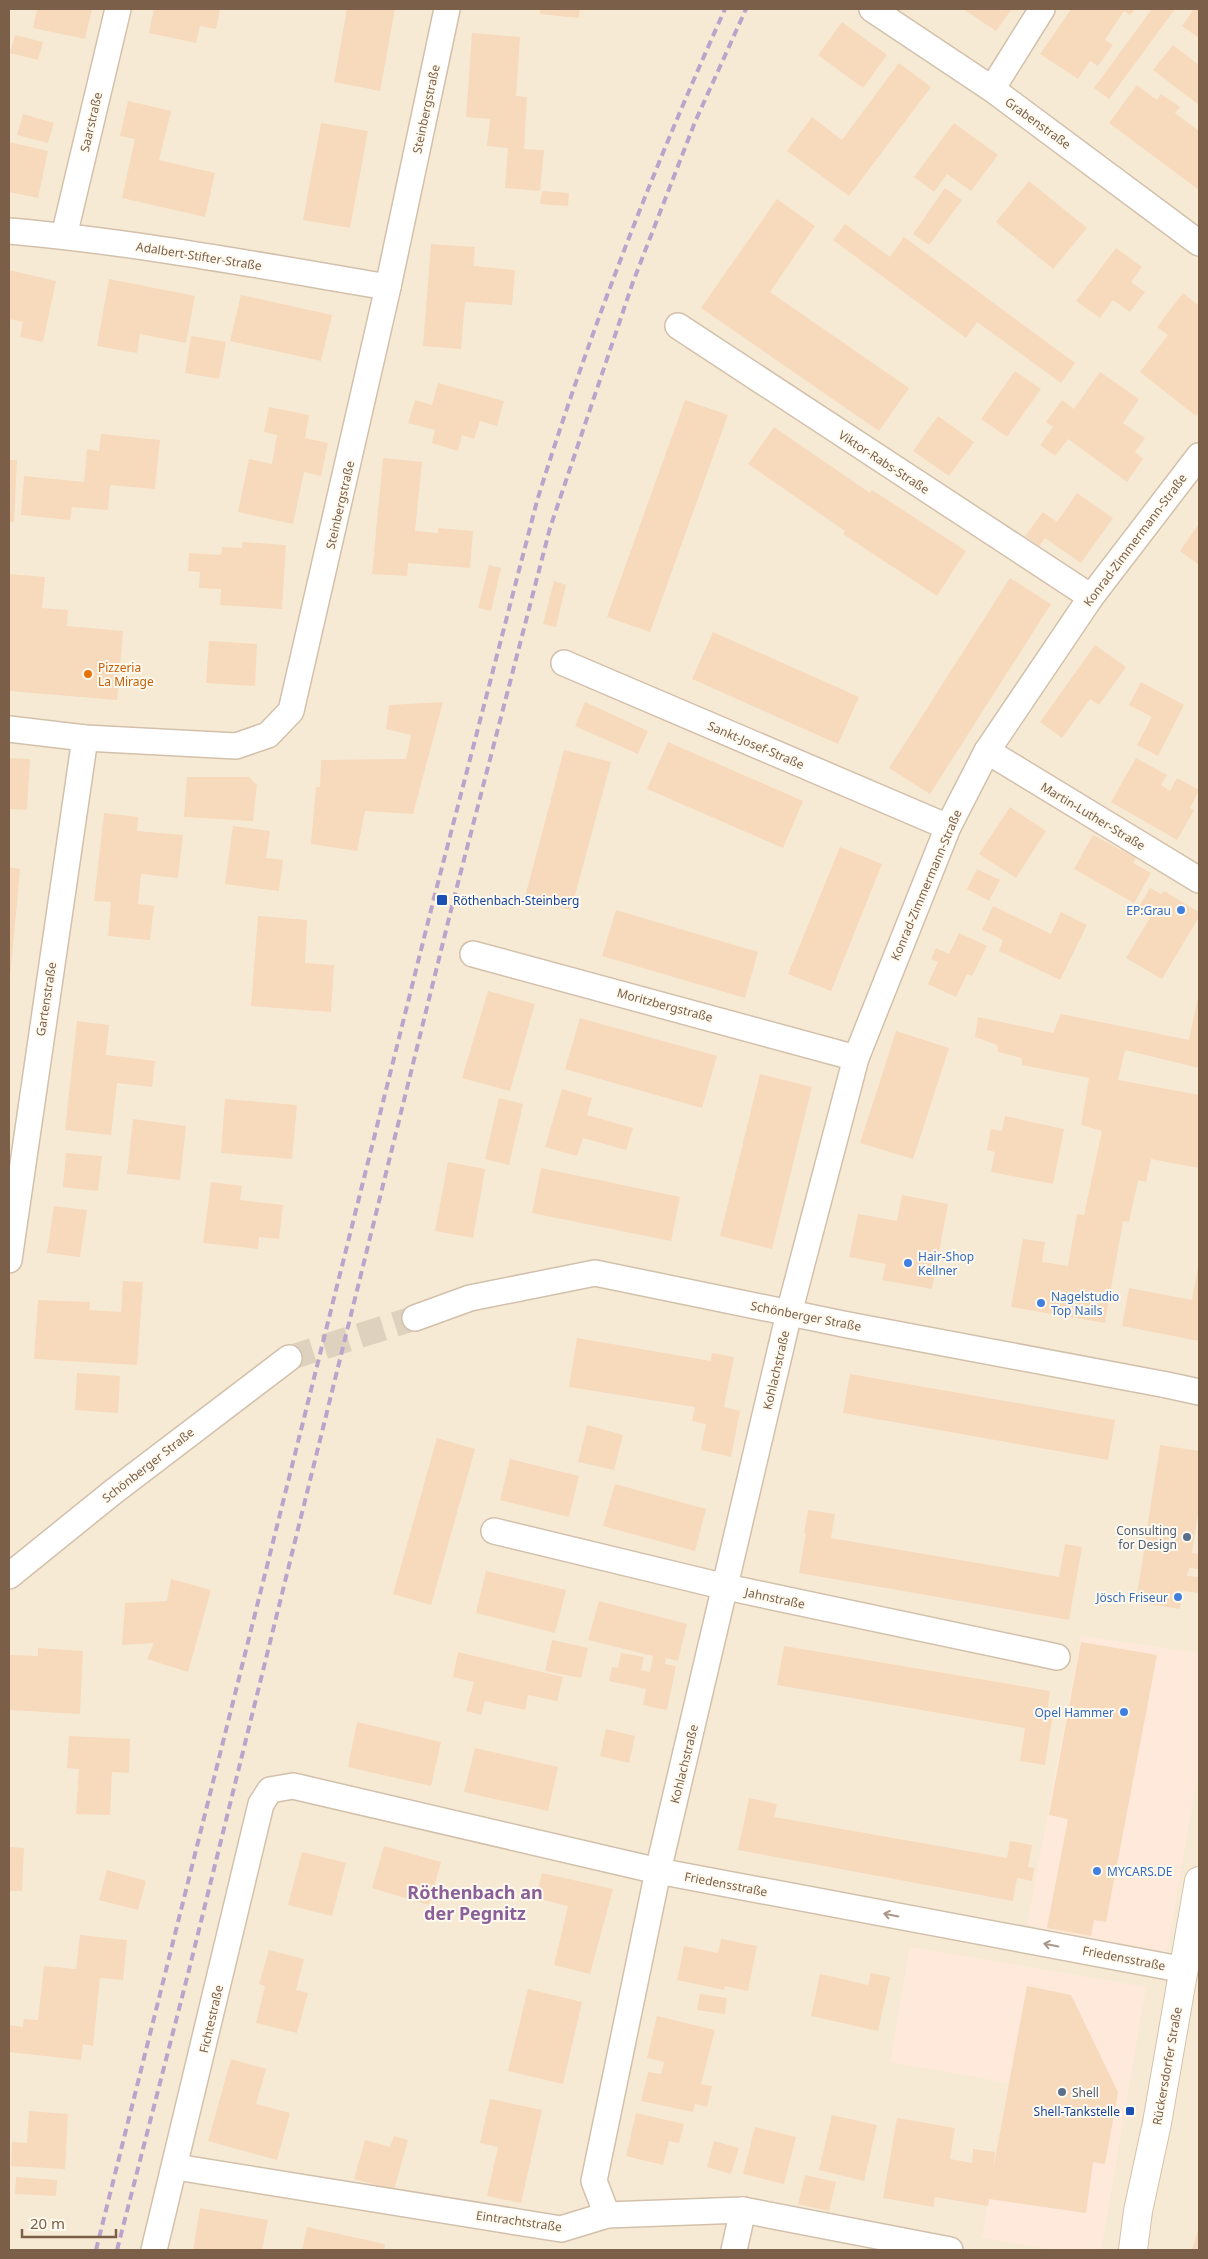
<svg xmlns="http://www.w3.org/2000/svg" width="1208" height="2259" font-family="'Noto Sans',sans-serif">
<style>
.residential{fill:#f7ead5}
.commercial{fill:#ffe9db}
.building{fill:#f7d9bc}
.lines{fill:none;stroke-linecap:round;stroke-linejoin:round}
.street-tunnel{stroke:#ded2bf;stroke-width:25;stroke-dasharray:25 12;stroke-linecap:butt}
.street-casing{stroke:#d3c0ab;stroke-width:28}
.secondary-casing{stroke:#d6c1a8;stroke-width:30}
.street{stroke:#fff;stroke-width:25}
.secondary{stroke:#fff;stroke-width:28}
.rail{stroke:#bca3cb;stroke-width:4;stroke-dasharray:8 5;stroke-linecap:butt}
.oneway{stroke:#aa9788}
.food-dot{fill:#e8710a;stroke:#fffaf0;stroke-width:2}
.transit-dot{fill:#1a4fb4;stroke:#fffaf0;stroke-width:2}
.shop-dot{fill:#3f7fe0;stroke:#fffaf0;stroke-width:2}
.service-dot{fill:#5c6f8a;stroke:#fffaf0;stroke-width:2}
.labels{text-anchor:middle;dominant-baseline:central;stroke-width:4;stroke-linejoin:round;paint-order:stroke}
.street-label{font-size:12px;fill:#7c5f48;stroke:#fffaf0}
.food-label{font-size:12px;fill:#c56008;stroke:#fffaf0;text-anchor:start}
.transit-label{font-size:12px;fill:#164399;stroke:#fffaf0;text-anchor:start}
.shop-label{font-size:12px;fill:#366cbe;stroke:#fffaf0;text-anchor:end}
.service-label{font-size:12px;fill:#4e5e75;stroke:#fffaf0;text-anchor:end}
.district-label{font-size:18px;font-weight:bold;fill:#8b5f98;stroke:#fffaf0}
</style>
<rect width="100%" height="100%" fill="#fef8e7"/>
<!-- residential -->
<rect class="residential" x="9" y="9" width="1190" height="2241"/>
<!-- commercial -->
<g class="commercial">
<polygon points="1081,1636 1199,1653 1199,1766 1167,1952 1027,1925"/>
<polygon points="910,1947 1146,1987 1101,2250 1054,2250 982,2238 1009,2083 890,2062"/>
</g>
<!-- building -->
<g class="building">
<polygon points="37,9 92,9 85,39 33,28"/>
<polygon points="154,9 220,9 216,29 200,26 196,43 149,33"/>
<polygon points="347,9 395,9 380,91 334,82"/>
<polygon points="540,9 580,9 579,18 540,14"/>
<polygon points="963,9 1012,9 996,31"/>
<polygon points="1071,9 1135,9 1130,15 1124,11 1105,40 1113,45 1098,66 1090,61 1078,79 1040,54"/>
<polygon points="1152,9 1175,9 1109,99 1094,88"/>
<polygon points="1194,9 1199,9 1199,38 1182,26"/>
<polygon points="842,22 887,55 863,88 818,55"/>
<polygon points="472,33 520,37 516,96 527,97 524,149 544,150 540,191 505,188 508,148 487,146 490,119 466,117"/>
<polygon points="15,35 43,42 38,60 10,53"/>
<polygon points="1173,45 1199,65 1199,105 1153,70"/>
<polygon points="899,63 931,87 849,196 787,151 812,117 842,140"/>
<polygon points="1137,85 1157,100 1161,94 1180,107 1175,113 1199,131 1199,190 1109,123"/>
<polygon points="128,101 171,111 159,160 215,173 205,217 122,198 135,139 120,136"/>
<polygon points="23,114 54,123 48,143 17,135"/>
<polygon points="321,123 368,131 350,228 303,220"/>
<polygon points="954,123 998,155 971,191 947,174 934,192 914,177"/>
<polygon points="9,142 48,151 38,198 9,192"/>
<polygon points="1029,181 1087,228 1053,269 996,222"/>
<polygon points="945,188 962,200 929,245 913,234"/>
<polygon points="542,191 569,193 568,206 540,204"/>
<polygon points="777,199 815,226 770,292 909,388 879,431 701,308"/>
<polygon points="845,224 890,257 904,237 1075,363 1061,383 977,322 966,338 833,240"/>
<polygon points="431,244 475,247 474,266 515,270 512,305 465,302 461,349 423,346"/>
<polygon points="1116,248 1142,267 1131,282 1145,292 1130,312 1113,300 1100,318 1076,301"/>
<polygon points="9,270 56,281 43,342 20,337 23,322 9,319"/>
<polygon points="109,279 195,296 186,343 140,334 137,353 97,346"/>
<polygon points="1183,293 1199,306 1199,411 1196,416 1140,372 1168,335 1157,327"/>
<polygon points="241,295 332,315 321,361 230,341"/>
<polygon points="191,336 226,342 219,379 185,373"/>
<polygon points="1015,371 1041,389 1007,437 981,419"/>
<polygon points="1100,372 1139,399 1123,423 1145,438 1135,452 1143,459 1127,482 1068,439 1055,456 1040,445 1053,427 1046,422 1062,400 1074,409"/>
<polygon points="438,383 504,401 497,426 480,421 474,439 462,435 458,451 432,443 435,430 408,423 415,400 432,405"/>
<polygon points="685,400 728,415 650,632 607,617"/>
<polygon points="269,407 309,415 305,438 328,443 321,476 304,472 293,524 238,512 249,459 272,464 277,435 264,432"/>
<polygon points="938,416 974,442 949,476 913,451"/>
<polygon points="774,427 870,493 872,490 966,551 937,596 843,534 845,531 748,464"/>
<polygon points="101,434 160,440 155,489 110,485 108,510 72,507 70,520 21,515 24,476 84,482 87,449 99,451"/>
<polygon points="383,458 422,462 415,531 438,533 438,528 473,531 470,568 408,563 407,576 372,574"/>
<polygon points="9,460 17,460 14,522 9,522"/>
<polygon points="1077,493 1113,518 1081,563 1045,538 1039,546 1025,536 1043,512 1057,522"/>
<polygon points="1199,524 1199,565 1180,551"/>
<polygon points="243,542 286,545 282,609 220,605 221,589 199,588 200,572 188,571 189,553 221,555 222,547 242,548"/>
<polygon points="489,565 501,568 491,611 478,608"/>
<polygon points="9,574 45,577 42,608 68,610 67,626 123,631 117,700 9,691"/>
<polygon points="1010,578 1051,604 930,794 889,768"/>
<polygon points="554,581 566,585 556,627 543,624"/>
<polygon points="713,632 859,697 838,744 692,679"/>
<polygon points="209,641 257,644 255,686 206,683"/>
<polygon points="1095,645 1126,667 1099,705 1090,699 1062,738 1040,722"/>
<polygon points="1141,682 1184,705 1158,756 1137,745 1152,717 1129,705"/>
<polygon points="443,702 413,814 365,811 357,851 311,844 316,787 320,787 321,760 406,759 411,735 386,729 389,705"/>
<polygon points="585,702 648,731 638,754 575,726"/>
<polygon points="668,742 803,801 783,848 647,789"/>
<polygon points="564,750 611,762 571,910 525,897"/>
<polygon points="9,758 30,759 27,810 9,809"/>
<polygon points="1136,758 1167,775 1161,785 1170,791 1177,778 1199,790 1190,808 1194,810 1177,840 1111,802"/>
<polygon points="187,777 249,777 257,785 253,821 184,817"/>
<polygon points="1010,807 1046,831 1016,878 979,854"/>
<polygon points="104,813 138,817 137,831 183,835 178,878 141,874 138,904 154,906 150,940 108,936 111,902 94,901"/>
<polygon points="233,826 270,831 266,858 283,860 279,891 225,884"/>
<polygon points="1093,835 1136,858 1133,863 1151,873 1134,903 1074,869"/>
<polygon points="840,847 882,864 831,991 788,974"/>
<polygon points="9,867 20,869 10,978 9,978"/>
<polygon points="977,869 1000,880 989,901 967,889"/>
<polygon points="1150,888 1161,894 1164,891 1199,912 1199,917 1162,979 1126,958 1151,916 1138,908"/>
<polygon points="993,906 1051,934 1061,912 1087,925 1060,980 999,951 1003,940 982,930"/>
<polygon points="616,910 758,952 745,998 602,956"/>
<polygon points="258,916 307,920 305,963 334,965 331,1012 251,1006"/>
<polygon points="959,933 987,946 972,976 967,974 956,997 928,984 938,962 931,959 936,948 949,954"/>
<polygon points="488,991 535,1004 510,1091 462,1078"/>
<polygon points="1198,997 1199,1068 1125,1050 1118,1080 1199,1095 1199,1168 1151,1159 1146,1182 1138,1180 1129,1222 1123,1221 1105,1323 1011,1307 1023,1239 1045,1242 1042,1262 1068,1266 1077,1214 1084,1215 1102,1131 1081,1125 1089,1078 1022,1065 1022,1058 998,1052 997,1045 975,1037 978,1017 1053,1033 1061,1014 1189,1040"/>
<polygon points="580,1018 717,1056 702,1108 565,1069"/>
<polygon points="77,1021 109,1025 106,1055 155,1061 152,1087 117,1083 111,1135 65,1130"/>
<polygon points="896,1031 949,1048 913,1159 860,1143"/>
<polygon points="760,1074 812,1087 772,1249 720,1236"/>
<polygon points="562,1089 592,1098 587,1115 633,1128 626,1150 583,1138 577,1156 545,1147"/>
<polygon points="499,1098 523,1104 509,1165 485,1159"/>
<polygon points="225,1099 297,1105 292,1159 221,1153"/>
<polygon points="1005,1116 1064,1129 1053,1184 991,1172 995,1152 987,1150 991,1129 1002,1131"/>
<polygon points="133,1119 186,1126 180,1180 127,1174"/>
<polygon points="66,1153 102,1156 98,1191 63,1187"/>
<polygon points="448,1162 485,1169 473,1238 435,1231"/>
<polygon points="541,1168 680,1197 671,1241 532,1213"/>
<polygon points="211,1182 242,1186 240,1200 283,1205 279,1239 259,1237 258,1249 203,1243"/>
<polygon points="902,1195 948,1204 932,1289 882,1280 886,1264 849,1257 858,1214 897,1221"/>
<polygon points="54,1206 87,1210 80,1257 47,1253"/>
<polygon points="1198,1267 1199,1341 1122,1326 1129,1288 1192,1300"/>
<polygon points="123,1281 143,1282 137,1365 34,1359 38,1300 90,1302 89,1310 121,1312"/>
<polygon points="577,1338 711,1361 712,1353 734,1357 724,1407 740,1411 731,1457 701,1450 706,1424 692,1421 695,1407 569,1387"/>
<polygon points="77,1373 120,1376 118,1413 75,1410"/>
<polygon points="850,1374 1115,1420 1108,1460 843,1413"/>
<polygon points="587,1425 623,1435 614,1470 578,1462"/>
<polygon points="437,1438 475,1449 431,1605 393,1594"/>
<polygon points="1160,1445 1199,1451 1199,1507 1192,1553 1199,1554 1199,1569 1189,1568 1187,1576 1199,1577 1199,1593 1182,1591 1180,1609 1136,1602"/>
<polygon points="510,1459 579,1476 569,1517 500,1500"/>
<polygon points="615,1484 706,1509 695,1551 603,1526"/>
<polygon points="808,1510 835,1514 831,1538 1059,1577 1065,1544 1082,1547 1069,1620 799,1573 806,1533 804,1533"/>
<polygon points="486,1571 566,1590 555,1633 476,1613"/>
<polygon points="171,1579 211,1590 188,1672 147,1659 154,1643 122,1645 125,1603 167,1601"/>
<polygon points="599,1601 687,1624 678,1661 666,1658 665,1664 676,1666 667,1710 643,1705 646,1689 609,1681 612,1667 618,1668 621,1653 644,1657 641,1670 650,1672 653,1656 588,1640"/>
<polygon points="552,1640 588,1648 581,1678 545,1671"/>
<polygon points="1081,1642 1157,1655 1106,1922 1094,1920 1091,1936 1047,1928 1068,1819 1049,1815"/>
<polygon points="784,1646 1050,1691 1047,1714 1053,1715 1045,1765 1020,1761 1025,1728 777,1685"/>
<polygon points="38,1648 83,1651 80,1714 9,1710 9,1655 38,1656"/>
<polygon points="458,1652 563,1677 557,1701 528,1695 525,1710 485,1701 481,1715 466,1711 474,1682 453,1677"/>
<polygon points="357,1722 441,1742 431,1786 348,1767"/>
<polygon points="606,1729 635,1736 629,1763 600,1756"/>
<polygon points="69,1736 130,1739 129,1773 112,1772 110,1815 76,1814 79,1769 67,1768"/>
<polygon points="475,1748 558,1767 548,1811 464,1792"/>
<polygon points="749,1798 777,1804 774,1817 1007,1858 1010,1841 1032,1845 1028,1867 1034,1868 1032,1881 1017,1878 1013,1901 738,1850"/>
<polygon points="384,1846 441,1862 429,1905 372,1888"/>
<polygon points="9,1847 24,1848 22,1891 9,1891"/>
<polygon points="302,1852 346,1863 332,1916 288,1905"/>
<polygon points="107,1870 146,1881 138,1910 99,1900"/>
<polygon points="542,1873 613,1889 590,1974 554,1965 568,1906 536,1898"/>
<polygon points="80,1935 127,1940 123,1980 100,1978 93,2046 83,2044 81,2060 9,2052 9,2025 23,2027 24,2019 38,2020 44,1966 76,1969"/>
<polygon points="721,1939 757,1946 748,1991 725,1986 724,1990 677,1980 684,1946 718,1953"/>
<polygon points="269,1950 304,1959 296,1990 308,1993 297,2033 256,2023 265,1986 259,1984"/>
<polygon points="871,1973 890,1977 878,2031 811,2016 820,1974 868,1985"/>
<polygon points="1027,1986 1071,1995 1118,2092 1105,2164 1093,2162 1086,2213 989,2199 988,2206 935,2197 934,2207 883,2198 897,2118 955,2128 950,2159 972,2163 973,2149 995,2152 993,2170"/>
<polygon points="528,1989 582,2002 563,2084 508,2071"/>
<polygon points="700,1994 727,1998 725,2014 697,2010"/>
<polygon points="657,2016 715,2030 701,2084 712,2086 707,2107 695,2104 693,2112 641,2101 648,2072 661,2074 664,2062 647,2058"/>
<polygon points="231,2059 266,2069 256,2104 290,2113 277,2160 208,2141"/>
<polygon points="490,2099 542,2110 521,2203 487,2196 498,2147 480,2143"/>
<polygon points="29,2111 68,2114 65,2169 11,2166 12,2142 27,2143"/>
<polygon points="636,2113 684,2124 679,2143 669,2141 663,2165 626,2156"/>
<polygon points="832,2115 877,2125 864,2181 819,2170"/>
<polygon points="755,2127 796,2137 784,2184 743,2174"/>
<polygon points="394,2136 408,2140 394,2190 354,2179 365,2140 390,2147"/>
<polygon points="714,2141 739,2148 731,2174 707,2167"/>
<polygon points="805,2175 836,2182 829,2211 798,2204"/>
<polygon points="16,2177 57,2180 56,2196 15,2194"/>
<polygon points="200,2208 268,2220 262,2250 193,2250"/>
<polygon points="307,2227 385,2244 384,2250 302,2250"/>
<polygon points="1199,2227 1199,2250 1192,2250"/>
</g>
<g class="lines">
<!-- street-tunnel -->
<polyline class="street-tunnel" points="289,1358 415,1318"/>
<defs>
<g id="street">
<polyline points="872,9 992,89 1199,243"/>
<polyline points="992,89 1042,9"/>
<path d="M9,231C136,242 262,266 388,287"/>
<polyline points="64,236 118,9"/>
<polyline points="678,326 1091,597"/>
<polyline points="564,663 948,827"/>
<polyline points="9,729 85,738 236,746 268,735 291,711 388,287 447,9"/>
<polyline points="987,751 1199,880"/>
<polyline points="473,954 856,1058"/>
<polyline points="9,1260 85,738"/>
<polyline points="415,1318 470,1298 595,1273 848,1325 1167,1385 1199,1392"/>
<polyline points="494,1531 726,1587 1057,1657"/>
<polyline points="9,1576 113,1492 289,1358"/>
<polyline points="176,2167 561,2229 607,2215 743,2210 950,2250"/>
<polyline points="607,2215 594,2181 658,1871 789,1313 856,1058 948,827 987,751 1091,597 1199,456"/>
<polyline points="154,2250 261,1804 270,1790 293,1786 658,1871 1185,1970"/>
<polyline points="734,2250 743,2210"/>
</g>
<polyline id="secondary" points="1133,2250 1138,2211 1157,2123 1199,1881"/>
</defs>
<!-- street casing -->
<use href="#street" class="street-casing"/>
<!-- secondary casing -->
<use href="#secondary" class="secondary-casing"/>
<!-- street -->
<use href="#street" class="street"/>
<!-- secondary -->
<use href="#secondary" class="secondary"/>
<!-- rail -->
<g class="rail">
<path d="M96,2250L434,898L537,501C589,333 653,169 725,9"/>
<polyline points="117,2250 188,1974 453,902 550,528 633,282 695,122 746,9"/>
</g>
</g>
<!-- one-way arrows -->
<defs><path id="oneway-shaft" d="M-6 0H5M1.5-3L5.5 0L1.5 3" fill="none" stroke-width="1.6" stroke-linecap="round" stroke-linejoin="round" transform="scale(1.25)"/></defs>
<g class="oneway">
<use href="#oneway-shaft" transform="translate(891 1915) rotate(-169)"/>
<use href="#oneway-shaft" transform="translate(1051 1945) rotate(-169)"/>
</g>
<!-- markers -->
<circle class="food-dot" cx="88" cy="674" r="5"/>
<g class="transit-dot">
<rect x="436" y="894" width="12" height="12" rx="2.5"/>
<rect x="1125" y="2106" width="10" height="10" rx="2.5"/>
</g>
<g class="shop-dot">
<circle cx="1181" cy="910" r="5"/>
<circle cx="908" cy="1263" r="5"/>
<circle cx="1041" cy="1303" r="5"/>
<circle cx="1178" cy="1597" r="5"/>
<circle cx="1124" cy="1712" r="5"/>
<circle cx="1097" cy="1871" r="5"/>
</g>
<g class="service-dot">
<circle cx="1187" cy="1537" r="5"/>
<circle cx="1062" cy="2092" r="5"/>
</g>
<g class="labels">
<!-- street labels -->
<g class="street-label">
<text transform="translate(426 109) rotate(-78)">Steinbergstraße</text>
<text transform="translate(91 122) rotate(-77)">Saarstraße</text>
<text transform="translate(1038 123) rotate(36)">Grabenstraße</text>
<text transform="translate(199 256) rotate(9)">Adalbert-Stifter-Straße</text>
<text transform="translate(884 462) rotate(33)">Viktor-Rabs-Straße</text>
<text transform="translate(340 505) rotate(-77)">Steinbergstraße</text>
<text transform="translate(1135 540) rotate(-53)">Konrad-Zimmermann-Straße</text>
<text transform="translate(756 745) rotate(23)">Sankt-Josef-Straße</text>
<text transform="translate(1093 816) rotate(31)">Martin-Luther-Straße</text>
<text transform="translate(926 885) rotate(-67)">Konrad-Zimmermann-Straße</text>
<text transform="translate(46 999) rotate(-81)">Gartenstraße</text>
<text transform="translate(665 1005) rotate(15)">Moritzbergstraße</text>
<text transform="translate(806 1316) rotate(11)">Schönberger Straße</text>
<text transform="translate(776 1370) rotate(-77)">Kohlachstraße</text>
<text transform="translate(148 1465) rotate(-38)">Schönberger Straße</text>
<text transform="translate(775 1598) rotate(12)">Jahnstraße</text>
<text transform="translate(684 1764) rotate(-76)">Kohlachstraße</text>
<text transform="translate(726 1884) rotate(11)">Friedensstraße</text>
<text transform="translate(1124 1958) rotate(11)">Friedensstraße</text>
<text transform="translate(211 2019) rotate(-77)">Fichtestraße</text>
<text transform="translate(1167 2066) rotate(-80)">Rückersdorfer Straße</text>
<text transform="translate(519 2221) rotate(8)">Eintrachtstraße</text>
</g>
<!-- food labels -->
<g class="food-label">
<text x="98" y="667">Pizzeria<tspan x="98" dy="14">La Mirage</tspan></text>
</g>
<!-- transit labels -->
<g class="transit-label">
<text x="453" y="900">Röthenbach-Steinberg</text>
<text x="1120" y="2111" text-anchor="end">Shell-Tankstelle</text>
</g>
<!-- shop labels -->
<g class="shop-label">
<text x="1171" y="910">EP:Grau</text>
<text x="918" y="1256" text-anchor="start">Hair-Shop<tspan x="918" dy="14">Kellner</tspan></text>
<text x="1051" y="1296" text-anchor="start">Nagelstudio<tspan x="1051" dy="14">Top Nails</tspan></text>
<text x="1168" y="1597">Jösch Friseur</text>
<text x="1114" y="1712">Opel Hammer</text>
<text x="1107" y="1871" text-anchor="start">MYCARS.DE</text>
</g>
<!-- service labels -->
<g class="service-label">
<text x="1177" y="1530">Consulting<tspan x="1177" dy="14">for Design</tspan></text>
<text x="1072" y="2092" text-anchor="start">Shell</text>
</g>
<!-- district labels -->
<g class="district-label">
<text x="475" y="1892">Röthenbach an<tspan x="475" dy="21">der Pegnitz</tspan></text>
</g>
</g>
<!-- border -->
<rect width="1208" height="2259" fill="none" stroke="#7c5f48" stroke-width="20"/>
<!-- scale -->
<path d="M22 2229v8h94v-8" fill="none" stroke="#7c5f48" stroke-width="2.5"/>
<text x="30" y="2229" font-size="15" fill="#7c5f48" stroke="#fffaf0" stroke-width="4" paint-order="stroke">20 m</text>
</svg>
